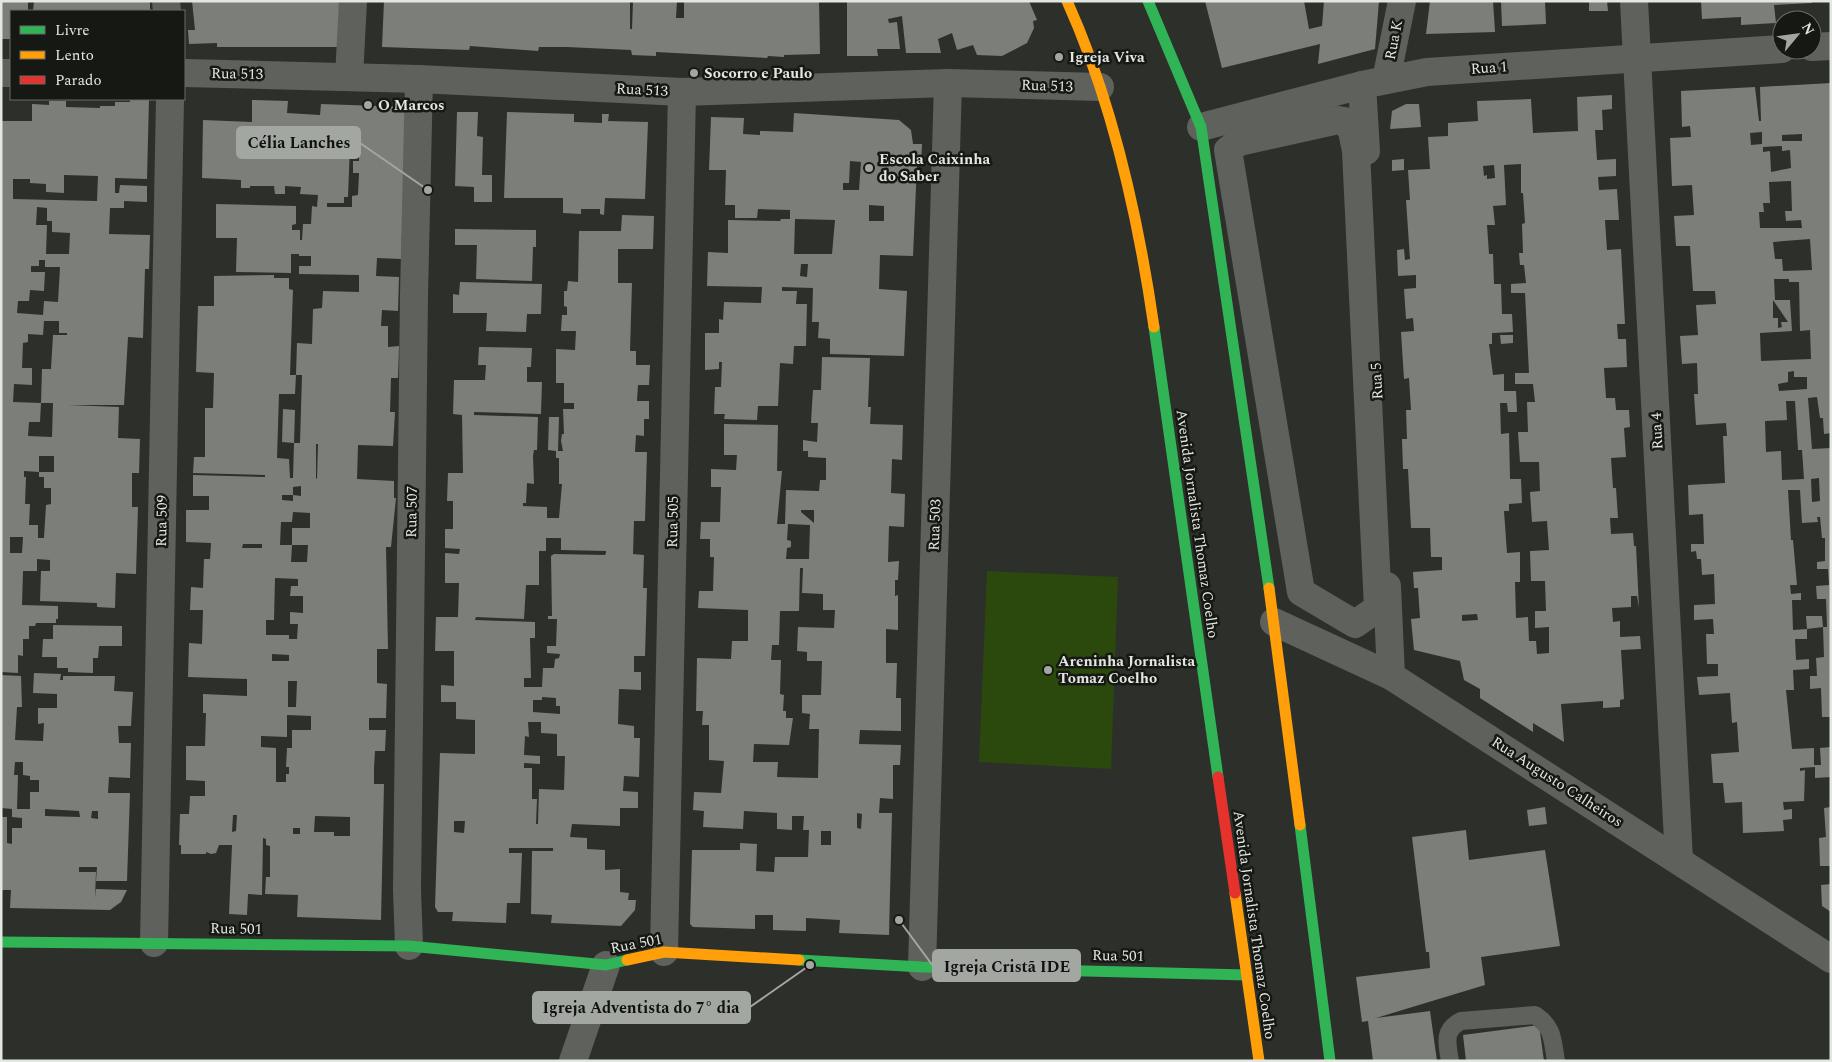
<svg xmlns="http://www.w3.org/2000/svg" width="1832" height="1062" font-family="Spectral,serif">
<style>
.green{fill:#2b480d}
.building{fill:#7c7e79;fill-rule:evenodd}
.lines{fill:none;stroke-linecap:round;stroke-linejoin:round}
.lane{stroke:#5f615d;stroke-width:18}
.street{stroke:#5f615d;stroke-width:28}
.fast{stroke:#30b455;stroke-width:11}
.slow{stroke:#ff9f0a;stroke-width:11}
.jam{stroke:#e5322d;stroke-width:11}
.poi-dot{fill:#a3a7a1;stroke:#161814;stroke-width:2}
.labels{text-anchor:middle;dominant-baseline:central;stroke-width:5;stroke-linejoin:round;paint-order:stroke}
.street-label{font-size:15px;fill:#e3e7e1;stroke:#161814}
.poi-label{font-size:15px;font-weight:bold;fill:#e3e7e1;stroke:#161814;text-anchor:start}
.leader{fill:none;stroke:#a3a7a1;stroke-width:2}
.callout-dot{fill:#a3a7a1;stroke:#161814;stroke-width:2}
.callout{fill:#a3a7a1;stroke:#a3a7a1;stroke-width:2}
.callout-label{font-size:16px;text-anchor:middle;font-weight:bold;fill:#111}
</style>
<rect width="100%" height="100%" fill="#2d302a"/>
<!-- green -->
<polygon class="green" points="987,571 1118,577 1111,769 979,762"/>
<!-- building -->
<g class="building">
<polygon points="1,1 28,1 28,11 11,11 11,39 1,39"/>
<polygon points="34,1 150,1 150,11 33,11"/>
<polygon points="192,1 345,1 344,47 217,47 217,43 189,44 188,30 195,30"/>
<polygon points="384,1 630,1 630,29 632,29 633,1 677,1 676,18 684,18 684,1 819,1 820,54 784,55 784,57 768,56 767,58 656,52 656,56 632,55 631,50 567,47 539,47 538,51 470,46 469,50 382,47"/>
<polygon points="847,1 1029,1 1037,20 1033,21 1034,28 1027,43 1002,56 977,55 973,45 957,50 952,33 938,39 941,53 906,53 902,16 888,19 889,23 897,22 900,49 877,49 878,56 847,56"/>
<polygon points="1205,1 1304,1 1309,29 1322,26 1324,1 1379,1 1375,49 1318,64 1320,44 1222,68"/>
<polygon points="1430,1 1493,1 1495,32 1426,34"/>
<polygon points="1501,1 1545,1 1546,24 1502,26"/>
<polygon points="1589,1 1607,1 1608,11 1589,11"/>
<polygon points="1701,1 1812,1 1812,3 1774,5 1776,23 1741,25 1741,17 1702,19"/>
<path d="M1831,83V433L1824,434L1823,418H1820L1817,397L1808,398L1812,449L1831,448V717H1822L1821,688L1810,689V676H1817L1816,658L1824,657L1823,627H1827L1826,599H1817L1816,586L1829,585L1828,569H1817V562L1825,561V538H1822L1820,517H1817L1818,522L1802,523L1800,490H1788L1791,540H1793L1797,585H1790L1791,594L1801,593V600H1792L1793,630L1807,629V639H1795L1796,660L1809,659V669L1793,670L1794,690H1786L1792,749L1814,748V765H1821L1820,748L1831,747V777L1815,778V767L1800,768V771L1805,770L1804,801L1783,802L1784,810L1792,809V819L1783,820L1784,831L1743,833L1742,802L1725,803L1723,783H1713L1711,754L1739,752L1737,722L1732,723L1730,693L1699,695L1697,677L1718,676V664H1707L1706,634H1714L1713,619L1694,620V605L1715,604L1714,574L1702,575L1701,559H1697L1696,551L1691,552V544H1704L1703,514L1689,515L1688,485L1725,483L1723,436H1727L1726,423L1696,425L1694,394H1698L1697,363L1682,364L1680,336L1698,335L1696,305L1716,304L1715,291H1693L1690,246H1676L1674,216L1694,215L1692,185L1672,186L1670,138L1691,137L1690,126L1682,127L1681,91L1755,87L1759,121H1761L1760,87ZM1762,132V144L1751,145L1750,133ZM1802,134V141H1782V135ZM1782,146V151L1790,150L1791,168L1771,172L1770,151L1763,152V147ZM1791,181L1792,211H1785L1786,221L1801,220L1802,228H1760L1759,212H1764L1763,203H1770L1769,182ZM1810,239L1812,270L1783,271L1782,259H1775L1773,242ZM1774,279H1789V282H1799L1800,331L1810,330L1811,359L1761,361L1760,333L1792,331L1790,300H1775ZM1773,300L1788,322H1781L1782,327L1778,328V318H1773ZM1794,371V377H1807V389L1779,391L1778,384L1788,382V372ZM1786,401H1795L1798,450H1802L1804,479L1782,480L1781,451L1766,452L1765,421L1787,420ZM1819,478L1820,501L1812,502L1811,479Z"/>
<path d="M1612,95V109L1602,110L1603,130H1595L1597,160L1616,159V176L1598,177L1599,190L1617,189L1619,220H1605L1607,250L1621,249L1625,324H1617L1618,339H1626L1627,367L1604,368L1606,398H1615L1616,410H1629L1630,427L1624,428L1626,457L1611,458L1613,488H1616L1618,518H1610L1611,534L1633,533L1634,546H1636L1639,608L1637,596H1631V607L1612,608L1613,622L1620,621V637L1640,636L1641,649L1621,650L1624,699L1620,700V707L1603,708V701L1561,704L1564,742L1533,723V732L1480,698V689L1464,680L1460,661L1414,650L1411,619L1420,618L1418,588H1414L1413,572L1442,570V557H1431L1430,528H1411L1408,469H1403L1402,439H1407L1406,410H1411L1409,378L1404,379L1401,332L1414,331L1413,318L1406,319L1404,289L1416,288V275L1398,276L1397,250L1404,249L1405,260L1410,259L1406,200H1410L1408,170L1430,169L1428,137L1448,136V123L1478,121L1477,101L1531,99L1533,133L1578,131L1577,97ZM1521,164V193H1523L1525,223L1522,224L1523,253H1519L1520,265H1524L1526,283L1511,284V293H1525L1529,373H1515V384H1533L1535,402H1527L1528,432H1518L1520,462H1539L1540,491L1530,492L1532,522L1547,521L1549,550L1530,551L1531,581H1545L1546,611H1535V628L1549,627V653L1537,654L1536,641H1529L1528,617L1516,618L1515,582H1520V552L1507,553L1504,511H1509V504L1522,503L1521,479H1510L1509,433L1501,434L1500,403H1507L1508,412H1517L1516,391H1504V374L1493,375L1489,344H1492V333L1513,332L1512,314H1502L1501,284H1494L1493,254H1489L1487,225H1495L1493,206L1506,205L1504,165ZM1494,165L1495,178L1487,179V175L1484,176L1483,166ZM1477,614L1478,620L1462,621V615Z"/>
<path d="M130,99H149L147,179L115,178V193H119L120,185L147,186V202L124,201V208H110L109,234L150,235L149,269H145L143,338L128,337L124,405H68L119,407L118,438L140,439L139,473H132V507H138L136,574L116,573L115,608L97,607V603L40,601L41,571H50V560L37,559V571H23L22,605L58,606V619H56V623H36L35,626H29V639H23V656L18,655V673L1,672V121H32V104L49,105V101H66V107L100,108V106H115V102H130ZM64,175L98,176L97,201L13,199V179H30V183L46,184V192L64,193ZM37,207L47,208V221H52V232L70,233L69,254H46L47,225H36ZM39,260H45V267H60L58,302L44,301L43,315L17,313L18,301H29L30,290L44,291L45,272H31V266H39ZM44,321H59V333H67V335H53L51,369H42L41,403H53L52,437L28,436L29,422H40L41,403L13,402L14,384L32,385V368H22L23,343L28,342V334L43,335ZM39,456H54V472H39V477H44V488H51V504L46,505L44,538H38V525H29L30,504H25L26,477H24V471L39,472ZM10,537H23L22,553H10Z"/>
<path d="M252,100L288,101L287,113L320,115L321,104L407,107L401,259L377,258L376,276L399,277L398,311L382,310L381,326H388V347L399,346L398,378H391L390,412H395L393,446L358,445L357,479L394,481V498H396L391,547H386L388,649H377V683L387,684L386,718H369V730H386L385,751H375L374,768V784H384L381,920L297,917L298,895L265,894L266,877H270V846L266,845V839L263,838L262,895L248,894L247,915L229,914L232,845H219L216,853L211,854L206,852V854H181V845H179L180,814H189L190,796H205V781L186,780V746H205L206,713H203V694L247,696V679L188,677L189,643L202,644L203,610H190L191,587L203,588L204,559H210L211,543L186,542V510H209V496H193V475L265,477V475L193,473L194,457H205V408H213L214,373L196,372L198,306H214V276L274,275V278H289V289L293,290L290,375H296L295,394H279L277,458L289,459L290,478H293L294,443L282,442L283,409L295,410L294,443H300L302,375H296L297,343L312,344L313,309L322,308L323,291L359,292V275L299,274V266H311V256H299V254H291V273L236,272L237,238H216V204L296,206V224L292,225V230H300V240H302L303,224H311L312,206L317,207L318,195L300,194L301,187L285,186V194H275L274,186H250V188H241V180L202,178L203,120L252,122ZM354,140H359V161H353V173H359L358,195L352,196V207H327V203H344V197H348L350,145H354ZM316,444H318L317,479L316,478ZM301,486V496L293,495V487ZM282,495H293V501L282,500ZM293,512L310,513V528H292V545H308L307,562H291L292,545H280L281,522H292ZM243,544H262V548H242ZM275,578L298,579V586H291L290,596H303V613L290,612V624H298L297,639H289V635H266V620H274ZM272,654L289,655V661H272ZM288,681H297L296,707H288ZM287,715L311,716V730H292V748H287L286,767H289V774H286V782H276V748L261,747V736L287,737ZM233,815H237L236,831L232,832ZM315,816L350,817V836H334V832H314ZM293,828H300V834H293Z"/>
<polygon points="1406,104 1419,104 1421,127 1390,129 1392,111"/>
<polygon points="457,112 478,112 477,136 483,137 482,175 492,175 492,202 474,202 474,187 455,186"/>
<polygon points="507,112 574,114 574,122 602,123 602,114 609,114 608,121 648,122 645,199 605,198 604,215 600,214 600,209 581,209 581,214 563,213 563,198 504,198"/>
<path d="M794,113L899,120L911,130L913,144H922L921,165L917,164L913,256L880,255L879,289L907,291L904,356L830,354V339L818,338L819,322H812L813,288L782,287V291H797L796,304H807L806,346H794L793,364L780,363L778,406H758L757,420L724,419L725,414H714L715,387H721L722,362H719V369L705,370V333H719V319L723,320L724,302L761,303L762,287L707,286L708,252L728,253V220L780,221L781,219H790V210L758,209L757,218H735V205H725L726,170H709L711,117L744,118L743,134L760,135V131L793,132ZM850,161L861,162L859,190H843V183H849ZM869,205L884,206V221H869ZM795,219L835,220L832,254H794ZM801,264H808L807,277L800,276Z"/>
<polygon points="1404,159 1404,170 1392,171 1392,160"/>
<path d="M622,215L654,216L653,249H618V283H632L630,351H636V365H650L649,385H638L637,401H649V419H644V436L636,435L635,452H647L645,521H634L633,554L644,555L643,588H647L645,656H634V672H641V690L619,689L618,724L634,726V738H640L639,777L624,776L623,791L638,792V808H620V826L572,824L570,837L587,838V849L605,850V870L620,869V892L629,893L628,900H636L635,910L621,926L551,923L552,915L531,914L532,851H553V848H509V853H522L520,903H507L506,923L452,921L453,912H438L435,907L440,753L475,754V720L456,719V702H441V685L454,686V651H435L436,617H458L459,583H445V553L459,554L460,549L445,548V529H453V501H447L448,473H463L462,415L453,414L454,380H485L486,365H478L479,347L532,348L531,367H527V382H542L541,414L474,412V415L538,417L537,450H534L533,456L534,484L527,483L526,503H523V506L547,507V518H559L562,484H559V458H556V451L548,450L549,417H559L558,451H563L561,441L562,434H564L563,409H574V403H564V383H556V349L575,350L576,331H561L562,315H567V307L564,306V291H567L568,281L578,282L579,231H621ZM546,538H561V550L606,551V553L605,555L554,554L551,556L552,616H548V619H557L556,646H547V653L560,654L559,658L555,659L554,668H543L542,687H524V678H531L530,638H535V622L475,620L476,617L524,619L526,585H539V551H546ZM542,697L556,698V706H560V714L533,712V700H542ZM528,722H541V733L557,734V756H565L564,790L539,789L538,824H536L537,799H532V768H524V763L540,764V756L524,755L525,736L529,737ZM454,821H465L464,833L454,832Z"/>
<polygon points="455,229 536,230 536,247 533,247 532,281 476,279 477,245 455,245"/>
<polygon points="460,282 542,284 541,314 527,314 526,332 486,331 487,313 453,313 453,294 459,295"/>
<polygon points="1500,335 1513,335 1513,343 1501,344"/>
<path d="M822,357L870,358L868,407H871L870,424L903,425L902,460L892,459L891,493L905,494L904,527L889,526L888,562L899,561L898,580H895V596L898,595V630L886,629V663H897L896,698H901V731L860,730L859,744L901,745L900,765H893V799L880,798L879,813H892L889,935L839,933L840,920L806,918V931L773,930V915H755V929L693,927L690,924L692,850H740V843L757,844L756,871L774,872L775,857H808L809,830H803L804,816H792V830L777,829V813L744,811L743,829L703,827L704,811L693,810L694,792L721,793L724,761L709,760V725H702L703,711H696L697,658L731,659L732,641H748V610L698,608L699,591H713L714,557H710V539H700L701,522H720L721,487H711V469L736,470L737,455H724V424L778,425L777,471H782L777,524H785L786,490L819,491L820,480H826V458L808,457V451H803V440L817,442L818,423H811L812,405L813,390H821ZM801,510H814V523L801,512ZM788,524L810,525L809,559H786L787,548L791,547V541L787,540ZM800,568H803L802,593L823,594V610H835L834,628L798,627L797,651L807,652V661H822L821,695H802V713L810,714L809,729H819L818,778L777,777L778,762H753L754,744L789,745L793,718H786V711H783L784,695L780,694L781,660H771L772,645H779L780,611H799ZM857,813L862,814L861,829L857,828ZM821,831H831V845H821Z"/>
<polygon points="1806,616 1822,616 1823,627 1807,629"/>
<polygon points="53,625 122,626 122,646 99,646 98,658 93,658 93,673 68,672 68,668 57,668 57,657 42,657 43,639 53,639"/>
<path d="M34,673L61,674L60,680H63V676H115L114,691L133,692L131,726H118L119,743H131L130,778L109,777L108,793H130L127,881H96L97,867H79V872H96L95,898L96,889L127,890L121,902L110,910L10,908L11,890H1V817H7V843L12,844V828H22V818L12,817V809L1,808V675L21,676L22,707H17L15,740L43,741L44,723L38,724V708H57V694L33,693ZM15,762H23V775L30,776V780H39V792H30V809H17L18,775H14ZM45,809L79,811L80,817L45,816ZM92,811H98V819L91,818Z"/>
<polygon points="1545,807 1547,824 1529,826 1527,810"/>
<polygon points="1831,807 1831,866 1820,866 1819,838 1826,837 1824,808"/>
<polygon points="1466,830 1469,860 1545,850 1560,946 1481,957 1485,985 1376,1018 1430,1011 1437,1061 1373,1061 1368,1021 1362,1022 1356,977 1430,968 1429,952 1426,952 1412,837"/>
<polygon points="1831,884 1831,912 1822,906 1821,885"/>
<polygon points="1539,1025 1544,1061 1466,1061 1463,1035"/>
</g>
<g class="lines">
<!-- lane -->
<path class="lane" d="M1450,1061C1447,1043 1443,1030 1461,1021L1535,1015C1554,1028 1552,1039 1556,1061"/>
<!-- street -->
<g class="street">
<polyline points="166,1 167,11"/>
<polyline points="1634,1 1679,860"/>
<polyline points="1812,47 1831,46"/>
<polyline points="1,73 11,73"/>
<polyline points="184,73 419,79 682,92 948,83 1100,87"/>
<polyline points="349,77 353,1"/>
<polyline points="1386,80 1402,1"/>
<polyline points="1362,85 1366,151"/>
<polygon points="1338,120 1345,121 1352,131 1356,151 1378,608 1355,624 1301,592 1228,150 1239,142"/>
<polyline points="1201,127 1362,85 1427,72 1782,49"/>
<polyline points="1387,586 1391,676"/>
<polyline points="1274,622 1391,676 1831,959"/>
<polyline points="154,943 170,99"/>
<polyline points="409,946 407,890 414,295 419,79"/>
<polyline points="664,952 682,92"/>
<polyline points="922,967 948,83"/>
<polyline points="573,1061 606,965"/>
</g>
<!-- fast -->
<g class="fast">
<polyline points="1148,1 1201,127 1269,588"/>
<polyline points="1154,327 1218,777"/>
<polyline points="1300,825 1330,1061"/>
<polyline points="1,942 409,946 606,965 627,960"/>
<polyline points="799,960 922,967 1247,975"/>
</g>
<!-- slow -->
<g class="slow">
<path d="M1067,1C1113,103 1138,216 1154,327"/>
<polyline points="1269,588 1300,825"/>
<polyline points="1235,893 1259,1061"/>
<polyline points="627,960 664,952 799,960"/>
</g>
<!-- jam -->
<polyline class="jam" points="1218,777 1235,893"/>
</g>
<!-- markers -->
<g class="poi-dot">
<circle cx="1059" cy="57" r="5"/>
<circle cx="694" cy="73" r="5"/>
<circle cx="368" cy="105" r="5"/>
<circle cx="869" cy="168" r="5"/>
<circle cx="1048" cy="670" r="5"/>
</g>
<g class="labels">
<!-- street labels -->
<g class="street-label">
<text transform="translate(1394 40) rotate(-79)">Rua K</text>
<text transform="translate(1489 68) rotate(-4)">Rua 1</text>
<text transform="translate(237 74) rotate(1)">Rua 513</text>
<text transform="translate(1047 86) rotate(2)">Rua 513</text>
<text transform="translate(642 90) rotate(3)">Rua 513</text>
<text transform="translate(1377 381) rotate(-93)">Rua 5</text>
<text transform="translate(1657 431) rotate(-93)">Rua 4</text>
<text transform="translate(412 512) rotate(-89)">Rua 507</text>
<text transform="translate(162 521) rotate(-89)">Rua 509</text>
<text transform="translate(673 522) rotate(-89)">Rua 505</text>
<text transform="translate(1197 524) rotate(82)">Avenida Jornalista Thomaz Coelho</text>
<text transform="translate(935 525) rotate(-88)">Rua 503</text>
<text transform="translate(1557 782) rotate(33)">Rua Augusto Calheiros</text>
<text transform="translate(1254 925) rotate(82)">Avenida Jornalista Thomaz Coelho</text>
<text transform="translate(236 929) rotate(1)">Rua 501</text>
<text transform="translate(636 944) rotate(-11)">Rua 501</text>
<text transform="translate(1118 956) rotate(1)">Rua 501</text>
</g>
<!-- poi labels -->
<g class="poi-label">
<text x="1069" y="57">Igreja Viva</text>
<text x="704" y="73">Socorro e Paulo</text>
<text x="378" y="105">O Marcos</text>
<text x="879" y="159">Escola Caixinha<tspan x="879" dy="17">do Saber</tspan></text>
<text x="1058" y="661">Areninha Jornalista<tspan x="1058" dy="17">Tomaz Coelho</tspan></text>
</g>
</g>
<!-- callouts -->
<path class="leader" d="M428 190L360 143M899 920L933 966M810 965L750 1007"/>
<g class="callout-dot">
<circle cx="428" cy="190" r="5"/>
<circle cx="899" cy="920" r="5"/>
<circle cx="810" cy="965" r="5"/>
</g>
<g class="callout">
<rect x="237" y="127" width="123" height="31" rx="5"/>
<rect x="933" y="950" width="147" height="31" rx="5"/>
<rect x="533" y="992" width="217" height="31" rx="5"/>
</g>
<g class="callout-label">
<text x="299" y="148">Célia Lanches</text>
<text x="1007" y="972">Igreja Cristã IDE</text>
<text x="641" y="1013">Igreja Adventista do 7° dia</text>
</g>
<!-- border -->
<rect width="1832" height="1062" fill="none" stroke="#e3e7e1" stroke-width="5"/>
<!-- legend -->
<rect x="10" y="10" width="175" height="90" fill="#161814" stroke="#686b66"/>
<rect x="20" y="26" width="25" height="8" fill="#30b455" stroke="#686b66"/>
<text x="55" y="35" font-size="15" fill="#e3e7e1">Livre</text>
<rect x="20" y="51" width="25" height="8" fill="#ff9f0a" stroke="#686b66"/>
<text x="55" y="60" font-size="15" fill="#e3e7e1">Lento</text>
<rect x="20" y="76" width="25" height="8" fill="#e5322d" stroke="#686b66"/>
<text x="55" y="85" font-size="15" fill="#e3e7e1">Parado</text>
<!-- north arrow -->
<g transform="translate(1797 35) rotate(61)"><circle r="24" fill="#161814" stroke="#686b66"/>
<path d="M0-4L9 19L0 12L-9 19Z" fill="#a3a7a1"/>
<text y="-8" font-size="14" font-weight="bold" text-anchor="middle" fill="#e3e7e1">N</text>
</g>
</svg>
